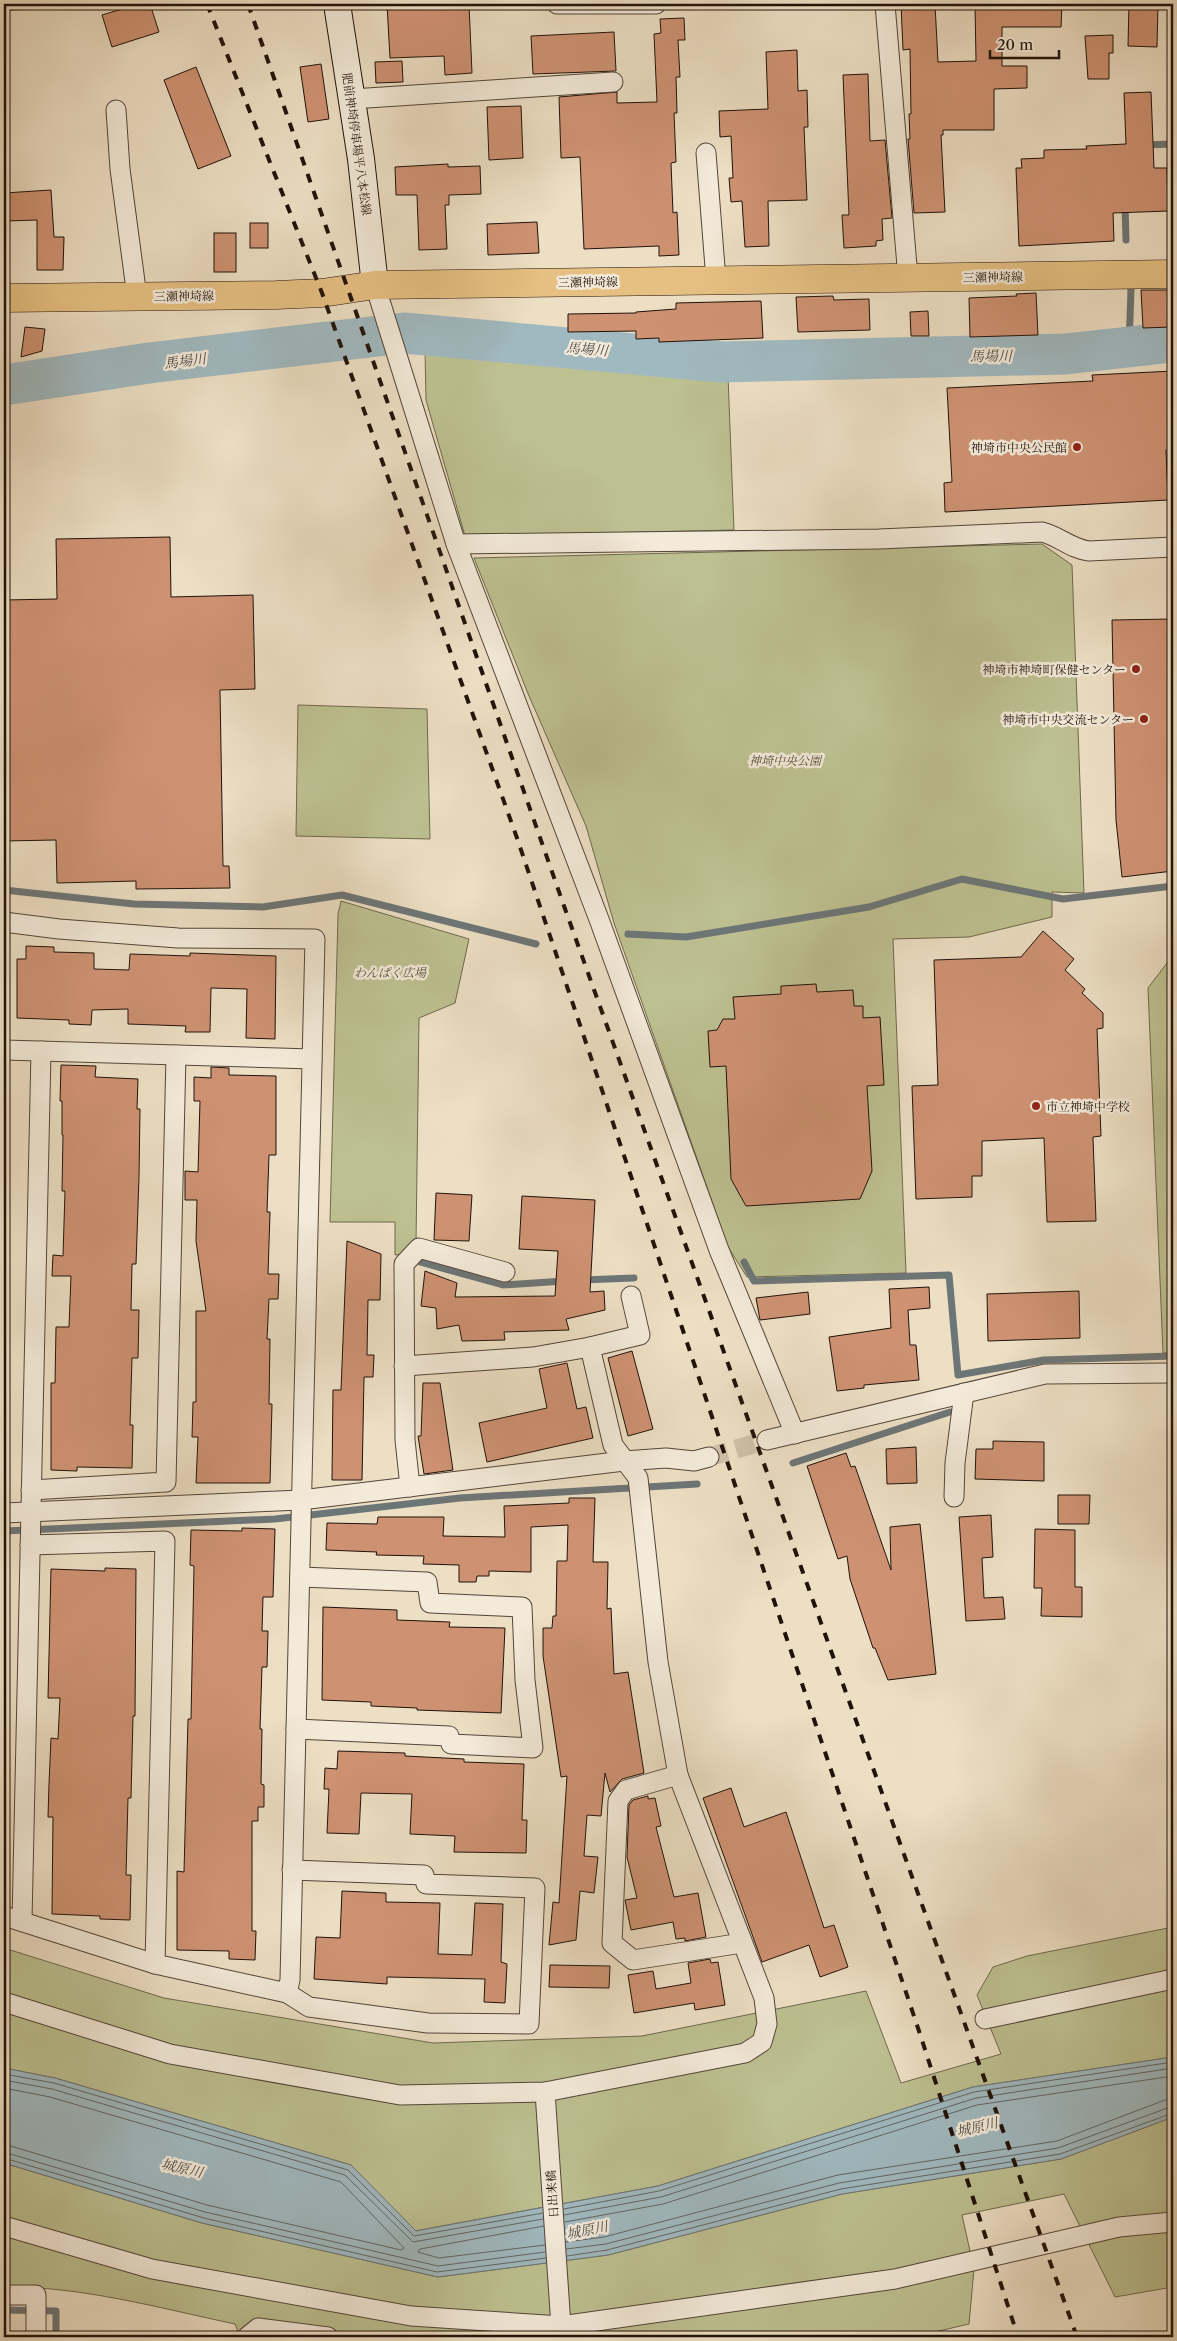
<svg xmlns="http://www.w3.org/2000/svg" width="1177" height="2341" font-family="'Libre Caslon Text','Noto Serif JP',serif">
<style>
.green{fill:#bdc091;stroke:#6e694d}
.water{fill:#a0b9c0;stroke:#6d7677}
.lines{fill:none;stroke-linecap:round;stroke-linejoin:round}
.shore{stroke:#606664;stroke-width:1}
.stream{stroke:#6d7677;stroke-width:7}
.river{stroke:#a0b9c0;stroke-width:41}
.building{fill:#ce9273;stroke:#201209}
.minor-tunnel{stroke:#cec0a8;stroke-width:19;stroke-dasharray:19 9;stroke-linecap:butt}
.minor-casing{stroke:#534538;stroke-width:21}
.secondary-casing{stroke:#201209;stroke-width:28}
.primary-casing{stroke:#201209;stroke-width:29}
.minor{stroke:#f3ead9;stroke-width:19}
.secondary{stroke:#f3ead9;stroke-width:26}
.primary{stroke:#e6c082;stroke-width:28}
.rail{stroke:#201209;stroke-width:4;stroke-dasharray:9 9;stroke-linecap:butt}
.poi-dot{fill:#8f2418;stroke:#f3ead9;stroke-width:2}
.labels{text-anchor:middle;dominant-baseline:central;stroke-width:5;stroke-linejoin:round;paint-order:stroke}
.street-label{font-size:12px;fill:#201209;stroke:#f3ead9}
.poi-label{font-size:12px;fill:#201209;stroke:#f3ead9;text-anchor:end}
.park-label{font-size:12px;font-style:italic;fill:#574f39;stroke:#f3ead9}
.water-label{font-size:14px;font-style:italic;fill:#4d4c49;stroke:#f3ead9}
</style>
<rect width="100%" height="100%" fill="#eddfc4"/>
<filter id="stains"><feTurbulence type="fractalNoise" baseFrequency=".004" numOctaves="4"/><feColorMatrix values="0 0 0 0 .2 0 0 0 0 .09 0 0 0 0 .02 0 0 0 .5 -.17"/></filter>
<radialGradient id="worn" r=".72"><stop offset=".6" stop-color="#630" stop-opacity="0"/><stop offset="1" stop-color="#630" stop-opacity=".3"/></radialGradient>
<!-- green -->
<g class="green">
<polygon points="425,351 728,376 734,530 465,536 426,400"/>
<polygon points="1042,544 1072,565 1084,893 1052,892 1052,917 969,937 893,939 906,1273 747,1277 728,1247 614,923 586,826 529,696 474,558"/>
<polygon points="298,705 427,709 430,839 296,836"/>
<polygon points="341,901 469,939 455,1003 419,1018 416,1243 406,1254 395,1255 395,1222 330,1222 338,914"/>
<polygon points="1173,955 1173,1353 1163,1353 1148,988"/>
<polygon points="1173,1927 1173,2057 973,2087 658,2186 415,2231 351,2165 55,2078 4,2068 4,1948 164,1998 433,2043 642,2036 866,1991 901,2083 1001,2054 977,1995 993,1967 1027,1956"/>
<path d="M1173,2117V2287L1115,2297L1064,2194L962,2215L974,2269L969,2324L913,2337H240L235,2324C159,2308 81,2286 4,2287V2163L202,2223L438,2277L608,2255L842,2194L1061,2159Z"/>
</g>
<!-- water -->
<polygon class="water" points="1173,2057 1173,2117 1061,2159 842,2194 608,2255 438,2277 202,2223 4,2163 4,2068 55,2078 351,2165 416,2231 658,2186 973,2087"/>
<g class="lines">
<!-- shore -->
<g class="shore">
<polyline points="4,2074 54,2083 348,2170 414,2236 543,2213"/>
<polyline points="4,2080 52,2089 345,2175 413,2242 543,2219"/>
<polyline points="4,2088 50,2097 341,2182 404,2248 401,2250 207,2205 4,2144"/>
<polyline points="4,2152 205,2212 438,2266 545,2252"/>
<polyline points="4,2158 204,2218 437,2272 546,2258"/>
<polyline points="564,2209 659,2191 974,2092 1173,2062"/>
<polyline points="564,2215 661,2197 976,2098 1173,2068"/>
<polyline points="565,2222 663,2204 977,2105 1173,2076"/>
<polyline points="544,2226 420,2249 418,2252 439,2258 545,2245"/>
<polyline points="566,2242 604,2237 838,2175 1057,2141 1165,2100 1173,2099"/>
<polyline points="566,2249 606,2244 839,2183 1058,2148 1173,2106"/>
<polyline points="567,2256 607,2250 841,2189 1060,2154 1173,2113"/>
</g>
<!-- stream -->
<g class="stream">
<polyline points="4,8 46,4"/>
<polyline points="1144,145 1173,144"/>
<polyline points="1125,205 1126,240"/>
<polyline points="1129,347 1131,289"/>
<polyline points="4,890 134,904 263,907 342,895 536,944"/>
<polyline points="628,934 686,937 869,907 962,879 1063,899 1173,886"/>
<polyline points="420,1262 503,1285 564,1281"/>
<polyline points="744,1262 754,1281 949,1275 958,1375 1044,1360 1173,1356"/>
<polyline points="582,1280 634,1278"/>
<polyline points="793,1463 950,1412"/>
<polyline points="4,1531 275,1519 460,1498 697,1484"/>
<polyline points="4,2310 56,2311 56,2337"/>
</g>
<!-- river -->
<polyline class="river" points="4,385 149,363 404,333 721,362 1066,354 1173,342"/>
</g>
<!-- building -->
<g class="building">
<polygon points="139,4 150,4 159,32 112,47 102,15"/>
<polygon points="403,4 420,4 420,7 469,5 472,73 445,75 444,56 390,58 387,5"/>
<polygon points="901,4 935,4 938,62 976,61 975,4 1062,4 1061,27 1002,27 1002,66 1027,66 1027,88 994,89 994,130 943,130 943,135 941,135 945,212 914,213 908,139 910,139 909,114 911,114 910,49 903,50"/>
<polygon points="1129,4 1158,4 1157,47 1128,46"/>
<polygon points="684,18 685,40 678,40 680,77 676,77 677,113 674,113 676,162 671,163 673,213 677,212 679,255 659,256 659,246 584,249 580,157 561,158 559,97 617,92 617,103 657,102 654,34 661,33 660,19"/>
<polygon points="614,32 616,71 533,74 531,36"/>
<polygon points="1113,35 1113,53 1109,53 1109,79 1088,79 1085,36"/>
<polygon points="797,50 798,91 807,90 808,127 804,127 807,200 768,201 769,246 745,247 742,201 731,202 729,178 733,178 731,136 720,137 719,111 768,109 766,52"/>
<polygon points="402,61 403,82 376,83 375,62"/>
<polygon points="321,64 329,119 308,122 300,67"/>
<polygon points="196,67 231,156 198,169 164,80"/>
<polygon points="868,74 870,141 885,140 892,218 882,219 883,240 876,241 876,246 844,248 842,215 849,215 843,75"/>
<polygon points="1151,92 1154,168 1167,168 1168,211 1113,213 1114,241 1019,246 1016,168 1022,168 1021,159 1044,158 1044,150 1087,149 1086,146 1126,144 1124,93"/>
<polygon points="521,106 523,158 489,160 487,107"/>
<polygon points="448,164 448,167 480,166 481,194 449,195 449,205 445,205 447,249 419,250 417,195 396,195 395,167"/>
<polygon points="51,190 54,237 64,237 63,270 37,270 37,220 4,221 4,193"/>
<polygon points="537,222 539,253 488,255 487,224"/>
<rect x="250" y="223" width="18" height="25"/>
<rect x="214" y="233" width="22" height="39"/>
<polygon points="1141,290 1169,290 1171,327 1143,328"/>
<polygon points="1036,293 1038,335 970,337 969,298 1017,296 1016,294"/>
<polygon points="833,296 834,300 869,299 870,330 798,332 796,297"/>
<polygon points="761,301 763,338 659,342 659,338 636,339 636,331 568,332 568,314 636,313 636,312 676,309 676,303"/>
<polygon points="928,311 929,336 911,336 910,312"/>
<polygon points="25,327 45,329 42,351 21,357"/>
<polygon points="1173,371 1173,450 1166,450 1168,500 945,512 944,483 952,482 947,388 1093,381 1092,375"/>
<polygon points="170,537 171,597 253,595 255,689 220,690 223,866 229,866 230,888 136,889 136,881 57,883 56,840 4,841 4,600 57,599 56,539"/>
<polygon points="1173,619 1173,871 1122,877 1116,820 1112,620"/>
<polygon points="1043,931 1074,959 1065,970 1085,989 1082,993 1103,1013 1103,1028 1097,1029 1101,1136 1093,1137 1096,1221 1047,1222 1044,1138 982,1141 982,1176 972,1176 972,1197 916,1199 912,1086 938,1085 934,960 1021,957"/>
<polygon points="26,946 54,947 54,952 94,953 94,969 129,970 130,954 190,956 190,953 276,956 275,1039 246,1038 247,989 211,988 210,1032 185,1032 186,1026 128,1024 128,1009 92,1010 91,1025 69,1024 69,1020 17,1018 17,959 26,959"/>
<polygon points="816,984 817,992 853,990 854,1006 863,1006 863,1018 880,1017 884,1085 867,1086 872,1171 860,1199 746,1206 731,1179 726,1066 710,1067 708,1031 717,1030 723,1019 735,1019 733,997 781,994 781,986"/>
<polygon points="61,1065 96,1066 95,1077 138,1079 137,1109 140,1109 139,1177 136,1264 132,1264 131,1310 139,1310 138,1358 132,1358 130,1425 133,1425 132,1468 77,1467 77,1471 51,1470 51,1383 55,1383 56,1327 69,1327 71,1276 52,1276 53,1255 63,1256 65,1191 62,1191 63,1135 62,1135 62,1101 60,1101"/>
<polygon points="211,1067 229,1068 229,1075 276,1076 276,1155 269,1155 267,1212 270,1212 268,1274 279,1274 278,1299 269,1299 267,1339 270,1339 269,1404 272,1404 270,1483 196,1483 198,1437 192,1437 193,1402 196,1402 196,1311 206,1311 196,1241 197,1200 185,1200 185,1171 198,1172 200,1101 194,1101 194,1077 211,1078"/>
<polygon points="436,1193 472,1195 469,1241 434,1240"/>
<polygon points="522,1196 595,1200 590,1292 604,1291 605,1310 566,1319 569,1330 504,1332 505,1340 462,1341 459,1325 437,1329 436,1308 421,1306 425,1271 457,1283 455,1297 555,1296 558,1251 519,1249"/>
<polygon points="347,1241 381,1254 380,1300 368,1300 367,1355 374,1355 373,1377 364,1377 362,1480 332,1480 333,1390 341,1390"/>
<polygon points="929,1287 930,1308 908,1310 910,1345 916,1345 919,1380 864,1385 864,1388 837,1391 829,1337 891,1328 889,1289"/>
<polygon points="1079,1291 1080,1338 988,1341 987,1294"/>
<polygon points="808,1292 810,1314 760,1320 756,1298"/>
<polygon points="632,1351 653,1429 628,1436 608,1358"/>
<polygon points="567,1363 577,1409 586,1407 593,1438 487,1462 479,1423 547,1408 539,1369"/>
<polygon points="423,1383 440,1383 453,1470 424,1474 418,1436 421,1436"/>
<polygon points="993,1441 1044,1442 1044,1481 975,1479 976,1449 993,1449"/>
<polygon points="916,1447 917,1483 887,1484 886,1449"/>
<polygon points="846,1453 851,1467 855,1466 891,1570 890,1527 920,1524 936,1674 888,1680 875,1648 873,1648 850,1579 847,1556 838,1559 807,1466"/>
<polygon points="1058,1495 1090,1495 1089,1524 1058,1524"/>
<polygon points="569,1498 595,1498 593,1562 608,1562 607,1609 611,1608 614,1674 628,1672 644,1773 622,1779 610,1792 605,1773 601,1816 587,1815 584,1856 598,1857 594,1893 580,1891 576,1940 549,1945 553,1902 559,1903 567,1776 561,1777 543,1656 543,1628 552,1628 553,1616 556,1616 557,1561 567,1561 568,1525 531,1527 531,1572 489,1571 489,1576 477,1576 476,1582 459,1582 459,1565 423,1564 424,1556 376,1555 377,1552 326,1550 327,1523 377,1524 378,1517 444,1517 443,1536 505,1537 504,1506 569,1503"/>
<polygon points="991,1515 993,1557 982,1558 984,1598 1003,1597 1005,1619 966,1621 959,1517"/>
<polygon points="242,1528 275,1529 273,1597 263,1597 262,1631 268,1631 267,1667 262,1667 260,1729 262,1729 261,1784 264,1785 264,1807 258,1807 258,1821 252,1821 252,1931 256,1931 255,1960 229,1959 229,1951 177,1950 177,1871 184,1872 188,1719 191,1719 194,1566 190,1565 191,1530 242,1531"/>
<polygon points="1035,1529 1075,1530 1075,1587 1082,1587 1082,1617 1041,1616 1042,1588 1034,1588"/>
<polygon points="105,1568 136,1569 135,1716 133,1716 131,1798 128,1798 126,1875 131,1875 130,1920 100,1919 100,1916 52,1914 53,1817 48,1817 49,1784 51,1738 58,1739 60,1698 48,1698 51,1569 105,1571"/>
<polygon points="323,1607 397,1610 397,1620 450,1622 449,1627 505,1628 501,1713 417,1710 417,1708 371,1706 371,1702 322,1700"/>
<polygon points="338,1751 405,1753 405,1756 464,1759 464,1762 524,1764 522,1820 527,1820 526,1853 454,1852 455,1836 410,1834 412,1794 361,1793 359,1834 327,1833 329,1789 324,1789 325,1768 337,1769"/>
<polygon points="731,1788 744,1827 786,1812 824,1928 834,1925 848,1967 820,1977 809,1945 762,1962 703,1798"/>
<polygon points="648,1796 648,1799 655,1798 661,1826 656,1827 674,1897 698,1893 706,1937 685,1941 685,1938 676,1939 673,1922 631,1930 625,1900 637,1898 627,1857 629,1805 633,1800"/>
<polygon points="342,1891 386,1893 386,1902 440,1903 438,1954 472,1955 475,1903 503,1904 501,1962 507,1964 505,2003 484,2002 485,1979 387,1977 387,1984 314,1979 316,1937 340,1938"/>
<polygon points="710,1959 711,1963 718,1962 725,2005 695,2010 694,2003 634,2013 628,1975 653,1971 656,1989 691,1983 688,1963"/>
<polygon points="550,1965 610,1966 609,1988 549,1987"/>
</g>
<g class="lines">
<!-- minor-tunnel -->
<polyline class="minor-tunnel" points="709,1457 767,1440"/>
<defs>
<g id="minor">
<polyline points="557,4 656,4"/>
<polyline points="885,4 908,278"/>
<polyline points="352,99 613,82"/>
<polyline points="116,110 120,169 137,297"/>
<polyline points="706,153 716,280"/>
<polyline points="375,285 456,544 600,922 719,1250 795,1434"/>
<path d="M456,544L879,539L1042,532C1059,536 1071,549 1089,551L1173,547"/>
<polyline points="4,922 59,929 178,938 315,939 290,1980 287,1993"/>
<polyline points="4,1050 312,1059"/>
<polyline points="404,1366 533,1357 590,1347"/>
<polyline points="767,1440 1045,1374 1173,1373"/>
<polyline points="410,1487 405,1440 404,1264 419,1248 505,1272"/>
<polyline points="31,1490 166,1482 176,1055"/>
<polyline points="954,1497 955,1463 964,1393"/>
<polyline points="4,1513 301,1500 624,1461 666,1458 694,1461 709,1457"/>
<polyline points="30,1545 165,1541 155,1964"/>
<polyline points="296,1729 449,1736 451,1744 533,1748 525,1680 522,1607 430,1603 427,1582 300,1577"/>
<polyline points="678,1775 626,1790 618,1801 612,1943 633,1960 742,1943"/>
<polyline points="4,1916 155,1964 287,1993 309,2007 428,2023 529,2024 535,1888 426,1884 424,1875 292,1870"/>
<polyline points="22,1921 41,1051"/>
<polyline points="4,2002 170,2054 400,2095 545,2092 745,2053 762,2042 767,2024 764,1998 678,1775 658,1662 638,1478 613,1445 590,1347 640,1335 631,1296"/>
<polyline points="985,2019 1173,1979"/>
<polyline points="545,2092 561,2326"/>
<polyline points="4,2226 152,2269 411,2316 561,2326 895,2279 1119,2227 1173,2222"/>
<polyline points="4,2295 36,2295 36,2337"/>
<polyline points="247,2337 258,2328 328,2337"/>
</g>
<polyline id="secondary" points="337,4 361,159 375,285"/>
<polyline id="primary" points="4,298 276,295 322,293 375,285 1173,274"/>
</defs>
<!-- minor casing -->
<use href="#minor" class="minor-casing"/>
<!-- secondary casing -->
<use href="#secondary" class="secondary-casing"/>
<!-- primary casing -->
<use href="#primary" class="primary-casing"/>
<!-- minor -->
<use href="#minor" class="minor"/>
<!-- secondary -->
<use href="#secondary" class="secondary"/>
<!-- primary -->
<use href="#primary" class="primary"/>
<!-- rail -->
<g class="rail">
<polyline points="207,4 322,293 517,838 919,2031 1018,2337"/>
<polyline points="248,4 564,906 1077,2337"/>
</g>
</g>
<!-- markers -->
<g class="poi-dot">
<circle cx="1077" cy="447" r="5"/>
<circle cx="1136" cy="669" r="5"/>
<circle cx="1144" cy="719" r="5"/>
<circle cx="1036" cy="1106" r="5"/>
</g>
<g class="labels">
<!-- street labels -->
<g class="street-label">
<text transform="translate(357 144) rotate(82)">肥前神埼停車場平八本松線</text>
<text transform="translate(993 277) rotate(-1)">三瀬神埼線</text>
<text transform="translate(588 282) rotate(-1)">三瀬神埼線</text>
<text transform="translate(184 296) rotate(-1)">三瀬神埼線</text>
<text transform="translate(552 2194) rotate(-94)">日出来橋</text>
</g>
<!-- poi labels -->
<g class="poi-label">
<text x="1067" y="447">神埼市中央公民館</text>
<text x="1126" y="669">神埼市神埼町保健センター</text>
<text x="1134" y="719">神埼市中央交流センター</text>
<text x="1046" y="1106" text-anchor="start">市立神埼中学校</text>
</g>
<!-- park labels -->
<g class="park-label">
<text x="785" y="760">神埼中央公園</text>
<text x="390" y="972">わんぱく広場</text>
</g>
<!-- water labels -->
<g class="water-label">
<text transform="translate(587 349) rotate(5)">馬場川</text>
<text transform="translate(991 356) rotate(-1)">馬場川</text>
<text transform="translate(185 361) rotate(-7)">馬場川</text>
<text transform="translate(977 2127) rotate(-13)">城原川</text>
<text transform="translate(182 2168) rotate(13)">城原川</text>
<text transform="translate(587 2230) rotate(-11)">城原川</text>
</g>
</g>
<!-- margin -->
<rect width="1177" height="2341" fill="none" stroke="#eddfc4" stroke-width="20"/>
<rect x="5" y="5" width="1167" height="2331" fill="none" stroke="#201209" stroke-width="2.5"/>
<rect x="10" y="10" width="1157" height="2321" fill="none" stroke="#201209"/>
<!-- scale -->
<path d="M990 50v8h69v-8" fill="none" stroke="#201209" stroke-width="2.5"/>
<text x="997" y="50" font-size="15" fill="#201209" stroke="#f3ead9" stroke-width="4" paint-order="stroke">20 m</text>
<rect width="100%" height="100%" filter="url(#stains)"/>
<rect width="100%" height="100%" fill="url(#worn)"/>
</svg>
